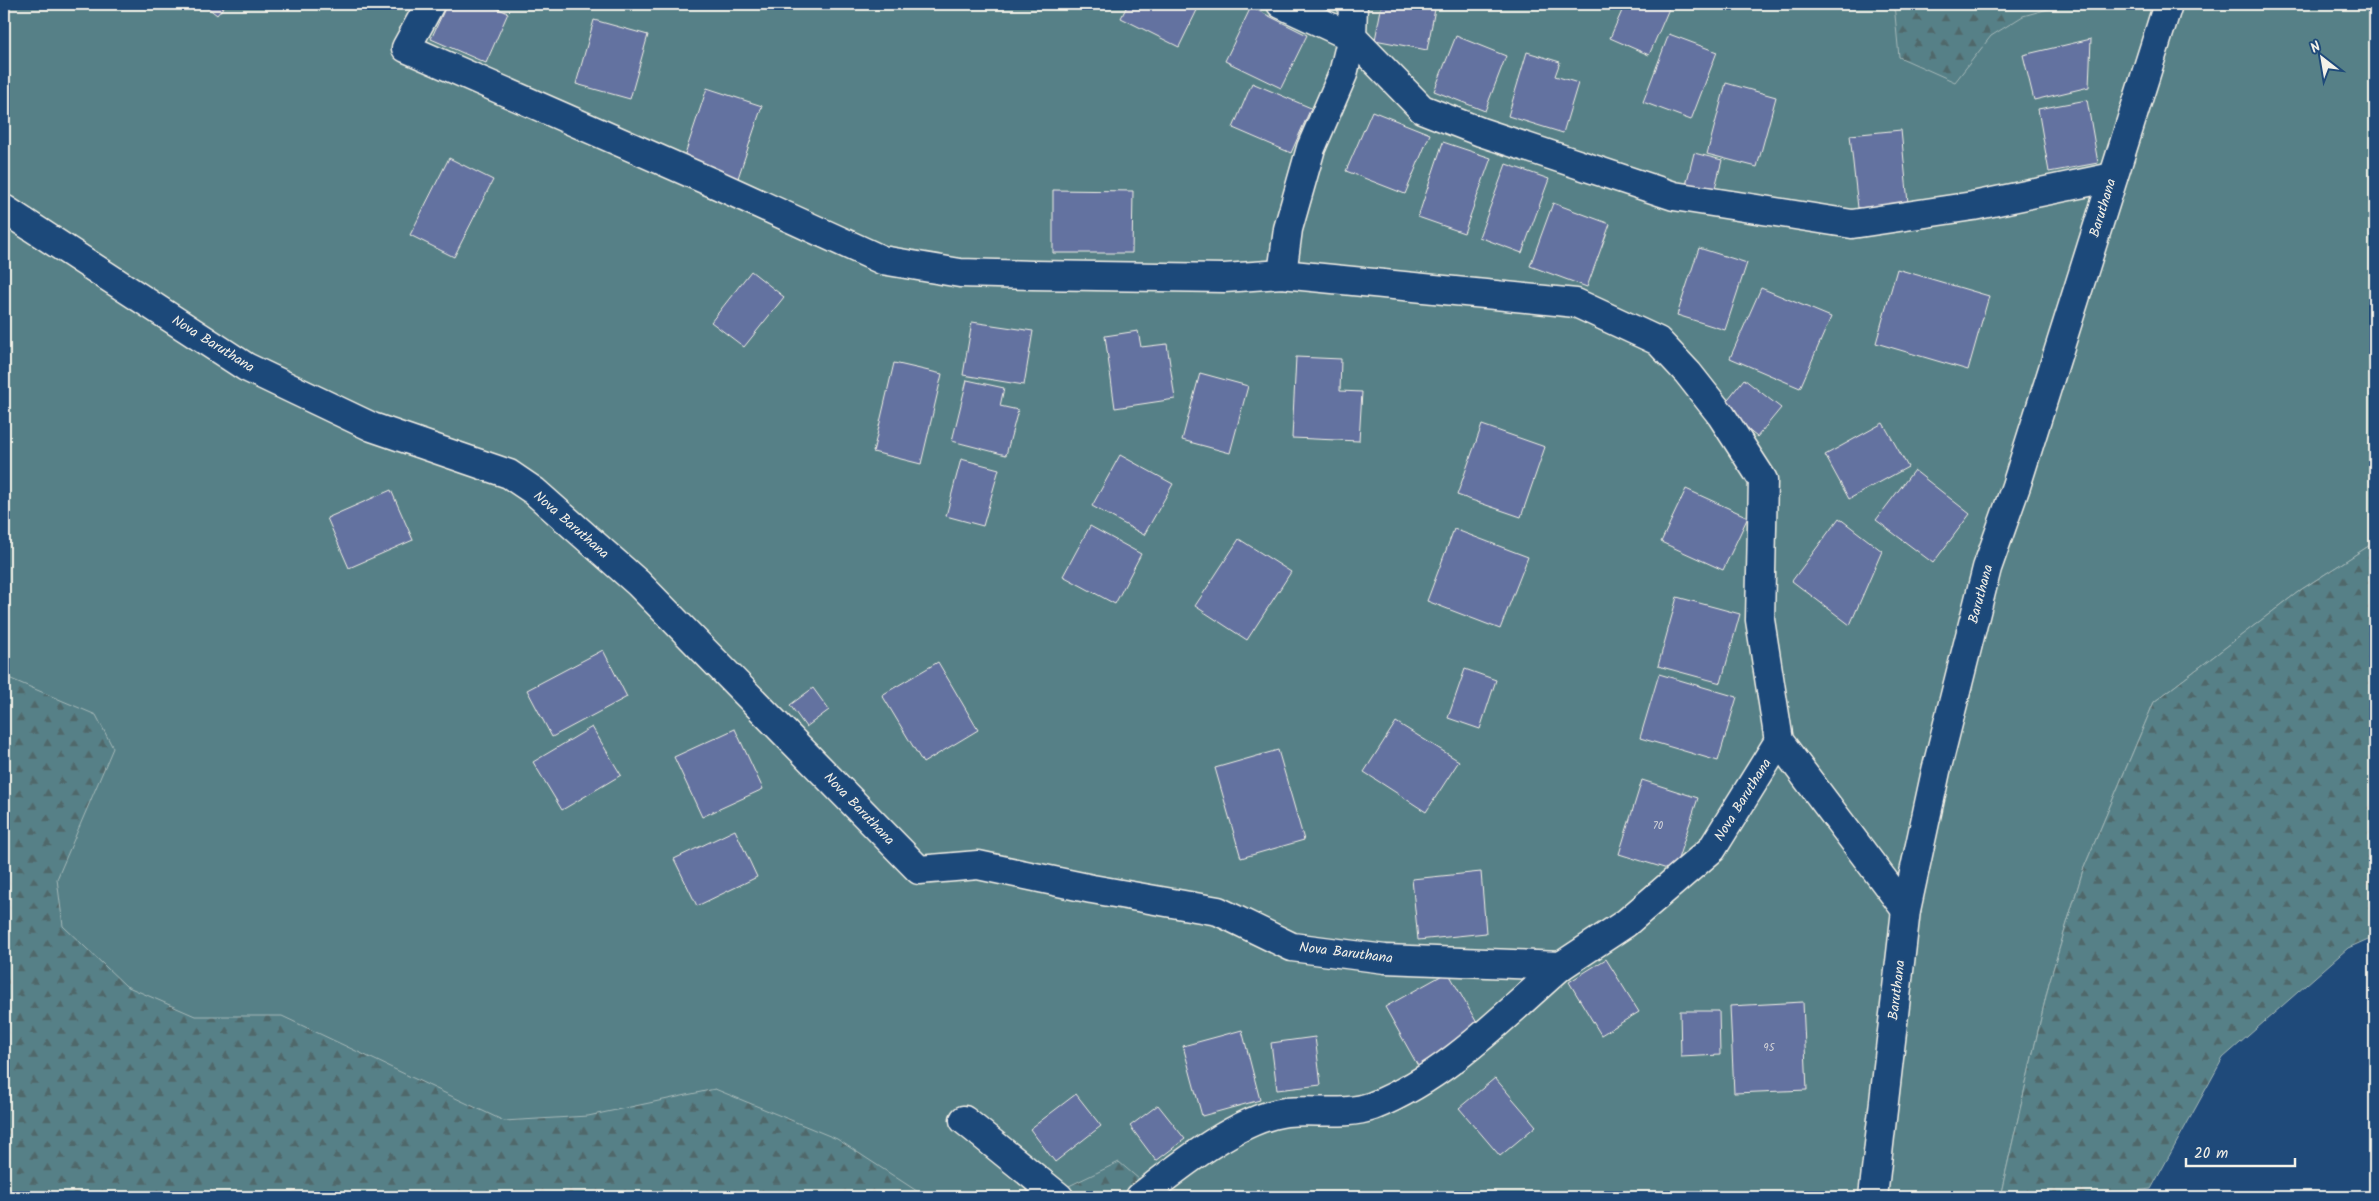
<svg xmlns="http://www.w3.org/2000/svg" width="2379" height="1201" font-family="Kalam,sans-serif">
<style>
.green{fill:#568087;stroke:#a5b8b8}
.forest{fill:url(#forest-firs);stroke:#a5b8b8}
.building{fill:#6372a0;stroke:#f4f1e8}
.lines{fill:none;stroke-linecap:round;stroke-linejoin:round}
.street-casing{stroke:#f4f1e8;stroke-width:31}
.street{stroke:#1f4a7a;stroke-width:28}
.labels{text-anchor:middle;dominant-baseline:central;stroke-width:5;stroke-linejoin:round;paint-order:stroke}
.number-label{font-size:11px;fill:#d0d1d6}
.street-label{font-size:14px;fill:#f4f1e8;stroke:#1f4a7a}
</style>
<defs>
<pattern id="forest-firs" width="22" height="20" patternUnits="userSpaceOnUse" patternTransform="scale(1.25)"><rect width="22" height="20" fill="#568087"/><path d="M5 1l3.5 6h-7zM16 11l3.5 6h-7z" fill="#50676a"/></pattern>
</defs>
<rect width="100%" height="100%" fill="#1f4a7a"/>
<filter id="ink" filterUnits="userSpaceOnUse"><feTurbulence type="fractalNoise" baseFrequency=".02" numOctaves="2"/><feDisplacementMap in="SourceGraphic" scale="10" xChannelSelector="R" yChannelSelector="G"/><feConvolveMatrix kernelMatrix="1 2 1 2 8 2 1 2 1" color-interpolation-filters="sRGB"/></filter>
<g filter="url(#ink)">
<!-- green -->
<polygon class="green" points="4,4 2375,4 2375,542 2302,589 2154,702 2083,870 2049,983 2000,1197 4,1197"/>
<!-- forest -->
<g class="forest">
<polygon points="1894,4 2066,4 2023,16 1991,36 1955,82 1899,57"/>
<polygon points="2375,542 2375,936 2348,948 2223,1058 2151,1189 2082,1197 2000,1197 2049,983 2083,870 2154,702 2302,589"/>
<polygon points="4,676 96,715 113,748 57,879 63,926 126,986 195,1016 282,1016 504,1121 588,1116 715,1089 837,1139 926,1197 4,1197"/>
<polygon points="1119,1162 1160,1197 1046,1197"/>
</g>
<!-- building -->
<g class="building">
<polygon points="203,4 226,4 217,15"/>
<polygon points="447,4 487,4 508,13 486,63 431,39"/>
<polygon points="1128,4 1200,4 1179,47 1121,18"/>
<polygon points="1382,4 1436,4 1427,50 1375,40"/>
<polygon points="1625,4 1671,4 1649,55 1610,38"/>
<polygon points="1251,7 1307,35 1281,88 1225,61"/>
<polygon points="594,20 648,35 630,99 576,84"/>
<polygon points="1669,34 1717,52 1691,120 1643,102"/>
<polygon points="1456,36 1506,56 1485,111 1434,91"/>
<polygon points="2091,39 2089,87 2034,100 2023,55"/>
<polygon points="1527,52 1560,62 1555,76 1578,83 1563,133 1508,116"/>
<polygon points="2375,61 2375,100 2372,100"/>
<polygon points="1252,83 1311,108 1291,153 1233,128"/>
<polygon points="1726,83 1776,97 1757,167 1707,154"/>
<polygon points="707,88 762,106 738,178 683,160"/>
<polygon points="2087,100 2098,163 2049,172 2038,109"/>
<polygon points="1372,111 1430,134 1405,194 1346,171"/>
<polygon points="1901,130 1908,203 1858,208 1850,135"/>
<polygon points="1443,142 1491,158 1464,233 1418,217"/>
<polygon points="1694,153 1722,160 1714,192 1686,185"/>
<polygon points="449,158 493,180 454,257 410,235"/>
<polygon points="1506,164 1549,179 1522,253 1479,237"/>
<polygon points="1053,190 1133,191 1132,253 1053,253"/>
<polygon points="1553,203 1610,224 1587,287 1530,266"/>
<polygon points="1699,248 1747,263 1725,330 1677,315"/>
<polygon points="1897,269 1989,296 1968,370 1876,343"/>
<polygon points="751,271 784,297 744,347 711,322"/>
<polygon points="1761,288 1831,317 1800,388 1730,358"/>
<polygon points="972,322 1033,331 1024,385 963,375"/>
<polygon points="1138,331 1141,347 1167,344 1175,399 1115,408 1105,336"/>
<polygon points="1296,357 1341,359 1340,391 1362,392 1359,441 1292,438"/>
<polygon points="894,363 942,374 921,464 873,452"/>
<polygon points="1200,373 1248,386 1230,453 1182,440"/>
<polygon points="1744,379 1781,408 1757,437 1721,408"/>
<polygon points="967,380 1004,388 1000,406 1018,410 1006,455 952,441"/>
<polygon points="1883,423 1908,467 1849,499 1825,455"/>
<polygon points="1482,425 1545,447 1521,517 1457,495"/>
<polygon points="1120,455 1173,484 1144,535 1092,506"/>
<polygon points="961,459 999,469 983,526 946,516"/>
<polygon points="1914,470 1970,514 1933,563 1876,520"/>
<polygon points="1686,489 1748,517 1723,570 1661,542"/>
<polygon points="391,490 413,540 349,568 327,518"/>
<polygon points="1839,518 1882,551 1850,625 1792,581"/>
<polygon points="1090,526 1141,554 1115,604 1063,576"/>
<polygon points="1454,529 1528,557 1500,629 1427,601"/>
<polygon points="1239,539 1291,572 1247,640 1195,606"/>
<polygon points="1677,597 1740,614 1721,683 1658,666"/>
<polygon points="603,650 627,697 552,737 527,690"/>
<polygon points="938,662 978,730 923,763 882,695"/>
<polygon points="1465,669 1496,680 1480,729 1448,718"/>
<polygon points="1659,674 1737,697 1718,761 1640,738"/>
<polygon points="813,688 829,710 806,727 790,705"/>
<polygon points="1396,722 1459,761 1426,812 1364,772"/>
<polygon points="592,727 621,775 562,810 533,762"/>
<polygon points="735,729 763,789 702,817 674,757"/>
<polygon points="1278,750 1304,840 1241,858 1215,768"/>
<polygon points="1642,780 1698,798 1674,871 1619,854"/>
<polygon points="735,830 757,877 697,906 674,859"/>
<polygon points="1481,872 1486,933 1418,940 1412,879"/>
<polygon points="1606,959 1639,1012 1601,1035 1569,982"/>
<polygon points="1448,972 1481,1030 1418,1066 1385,1007"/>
<polygon points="1803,1002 1807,1090 1734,1093 1730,1006"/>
<polygon points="1680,1011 1719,1011 1720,1055 1681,1057"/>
<polygon points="1242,1030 1260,1100 1202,1116 1183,1046"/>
<polygon points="1315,1037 1321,1085 1277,1090 1271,1043"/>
<polygon points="1495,1078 1536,1126 1500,1156 1459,1108"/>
<polygon points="1076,1094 1101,1126 1055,1162 1030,1129"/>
<polygon points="1158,1105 1185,1139 1156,1161 1130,1126"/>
</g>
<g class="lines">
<defs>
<g id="street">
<polyline points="430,4 406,48 720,186 882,260 960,273 1033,275 1224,278 1282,274 1576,303 1658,341 1688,373 1721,415 1763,480 1760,620 1779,741 1906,910"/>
<polyline points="1281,4 1352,37 1422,109 1481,132 1674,196 1852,224 1973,206 2113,177"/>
<polyline points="4,209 246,367 372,427 509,474 534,491 638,583 919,870 978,865 1092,889 1218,911 1292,947 1385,959 1561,966 1626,923 1712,849 1779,741"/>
<polyline points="1282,274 1288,229 1311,148 1343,74 1352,37 1353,4"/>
<polyline points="964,1120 1059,1197"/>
<path d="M1140,1197C1177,1168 1238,1118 1286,1112C1315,1109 1345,1116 1373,1106C1446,1077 1503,1017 1561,966"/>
<polyline points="1873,1197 1906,910 1936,771 1987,568 2016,486 2168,4"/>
</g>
</defs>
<!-- street casing -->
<use href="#street" class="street-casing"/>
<!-- street -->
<use href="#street" class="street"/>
</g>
</g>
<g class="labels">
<!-- number labels -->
<g class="number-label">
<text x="1658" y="826">70</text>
<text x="1769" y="1048">95</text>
</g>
<!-- street labels -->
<g class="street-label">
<text transform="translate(2103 208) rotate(-73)">Baruthana</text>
<text transform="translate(213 344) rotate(32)">Nova Baruthana</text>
<text transform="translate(571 525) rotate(41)">Nova Baruthana</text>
<text transform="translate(1981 594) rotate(-75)">Baruthana</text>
<text transform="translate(1743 800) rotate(-58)">Nova Baruthana</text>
<text transform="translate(859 809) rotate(46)">Nova Baruthana</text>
<text transform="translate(1346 953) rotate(7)">Nova Baruthana</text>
<text transform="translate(1897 990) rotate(-83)">Baruthana</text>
</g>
</g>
<!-- margin -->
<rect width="2379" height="1201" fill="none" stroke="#1f4a7a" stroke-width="20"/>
<rect x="10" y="10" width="2359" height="1181" fill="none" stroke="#f4f1e8" stroke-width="2" filter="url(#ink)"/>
<!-- north arrow -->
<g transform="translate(2322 58) rotate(329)" stroke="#1f4a7a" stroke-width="4" paint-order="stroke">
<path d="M0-4L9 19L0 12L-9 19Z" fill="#f4f1e8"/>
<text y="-8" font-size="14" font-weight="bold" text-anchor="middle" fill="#f4f1e8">N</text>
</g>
<!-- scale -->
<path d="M2186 1158v8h109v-8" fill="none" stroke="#f4f1e8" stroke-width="2.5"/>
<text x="2194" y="1158" font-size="15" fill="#f4f1e8" stroke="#1f4a7a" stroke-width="4" paint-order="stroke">20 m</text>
</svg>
